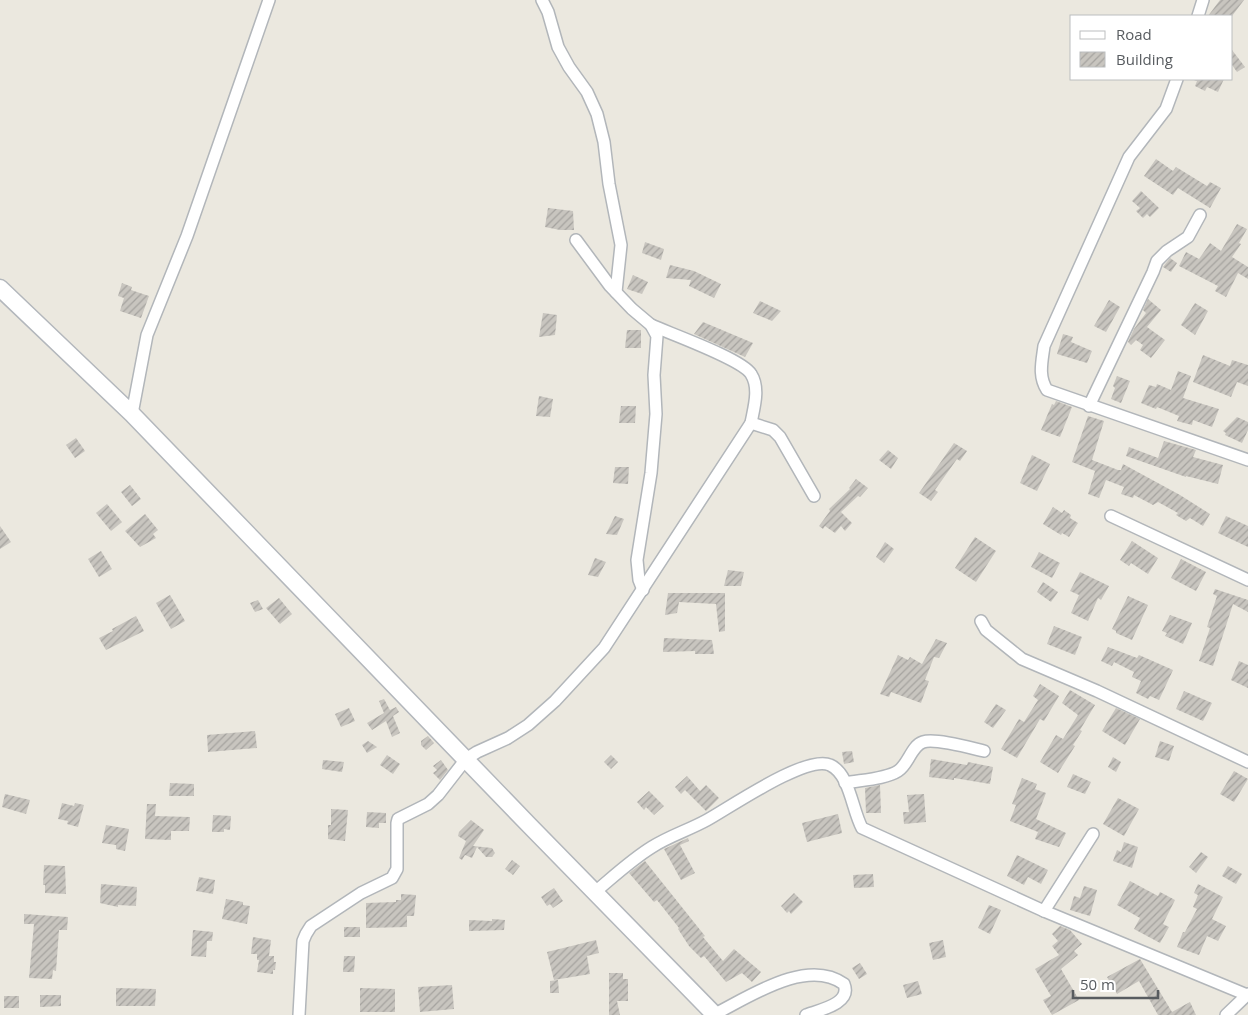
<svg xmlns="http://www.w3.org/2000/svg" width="1248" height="1015" font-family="'Open Sans',sans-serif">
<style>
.building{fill:url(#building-hatch)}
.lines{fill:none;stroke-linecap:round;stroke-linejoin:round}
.street-casing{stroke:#b2b6ba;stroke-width:14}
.secondary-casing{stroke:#b3b7bc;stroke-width:19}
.street{stroke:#fff;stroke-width:11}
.secondary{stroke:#fff;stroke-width:16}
</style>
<defs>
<pattern id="building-hatch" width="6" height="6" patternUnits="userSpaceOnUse" patternTransform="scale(1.25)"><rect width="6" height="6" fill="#c8c5bf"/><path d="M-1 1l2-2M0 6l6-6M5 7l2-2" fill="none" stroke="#a5a39f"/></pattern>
</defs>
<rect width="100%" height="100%" fill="#ebe8df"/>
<!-- building -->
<g class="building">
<polygon points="1220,0 1244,0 1232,16 1208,16"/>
<polygon points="1232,50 1245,67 1237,72 1232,65"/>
<polygon points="1191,79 1224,79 1218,92 1207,87 1205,91 1195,86 1197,81"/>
<polygon points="1156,159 1173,171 1176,167 1207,186 1210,182 1221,188 1210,208 1178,188 1173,195 1144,176"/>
<polygon points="1141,191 1159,208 1150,217 1147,214 1143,218 1136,211 1140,208 1132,201"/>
<polygon points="548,208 573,211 574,230 560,230 545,227"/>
<polygon points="1237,224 1247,229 1239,243 1241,244 1232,257 1248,267 1248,279 1238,273 1226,297 1215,291 1218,286 1179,266 1186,252 1199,259 1210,243 1221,251"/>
<polygon points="645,242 664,249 661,260 642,253"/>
<polygon points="1170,258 1177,263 1171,272 1163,267"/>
<polygon points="670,265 694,271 721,284 714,298 689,286 691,280 666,278"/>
<polygon points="633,275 648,282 642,294 627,289"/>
<polygon points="122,283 132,287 131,290 149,296 141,318 120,311 124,298 118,296"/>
<polygon points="1148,299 1161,310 1147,327 1165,340 1151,358 1140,350 1143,345 1136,340 1131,345 1128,342 1134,329 1146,313 1143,310"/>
<polygon points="1109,300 1120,307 1106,332 1094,326"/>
<polygon points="760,301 781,311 772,321 753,313"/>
<polygon points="1195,303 1208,311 1195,335 1181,325"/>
<polygon points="543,313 557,315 555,335 539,337"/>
<polygon points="703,322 753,343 745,357 694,334"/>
<polygon points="627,330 641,330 641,348 625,348"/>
<polygon points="1063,334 1073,337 1071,342 1092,351 1087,363 1057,354"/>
<polygon points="1203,355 1230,366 1232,360 1248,365 1248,386 1237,382 1231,397 1193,382"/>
<polygon points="1178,371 1191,376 1183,398 1219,409 1212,427 1193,420 1192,425 1177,421 1179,416 1157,407 1156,409 1141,403 1149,385 1156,387 1157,384 1171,390"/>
<polygon points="1117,376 1130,381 1121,403 1111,399 1115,388 1113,386"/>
<polygon points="539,396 553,399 550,417 536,416"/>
<polygon points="1056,401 1072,407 1060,437 1041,430 1052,404 1054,405"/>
<polygon points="621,406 636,406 635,423 619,423"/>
<polygon points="1088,416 1104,421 1092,460 1118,470 1121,470 1123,464 1180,495 1210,514 1203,526 1190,518 1186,521 1176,515 1178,513 1158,502 1153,505 1134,495 1133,498 1121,494 1124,487 1106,480 1099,498 1088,494 1095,471 1072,462"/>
<polygon points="1237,417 1248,422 1248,430 1242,443 1225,435 1226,433 1223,431"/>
<polygon points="76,438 85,451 75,458 66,445"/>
<polygon points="1164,441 1196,450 1193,457 1223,465 1218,484 1186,476 1186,477 1126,456 1129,447 1158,458"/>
<polygon points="954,443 967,451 960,461 957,459 935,490 938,492 931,501 919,493"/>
<polygon points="888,450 898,458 891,469 879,460"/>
<polygon points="1032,455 1050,464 1037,491 1020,483"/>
<polygon points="615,467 629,467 628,484 613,483"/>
<polygon points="856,479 868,488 860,497 858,496 841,512 852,523 845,531 841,526 835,533 825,526 823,529 819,526 830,511 829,509 850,489 849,488"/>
<polygon points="130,485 141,499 132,506 121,492"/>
<polygon points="107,504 122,522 111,531 96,513"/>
<polygon points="1053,507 1062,513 1064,510 1071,515 1070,518 1078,523 1069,537 1062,533 1061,535 1043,524"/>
<polygon points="145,514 158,530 153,534 156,538 140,547 125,531"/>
<polygon points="615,516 624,519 617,535 606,534"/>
<polygon points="1226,516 1248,526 1248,547 1218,533"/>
<polygon points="0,526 11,542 0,549"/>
<polygon points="975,537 996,551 976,582 955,568"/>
<polygon points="1132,541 1158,558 1148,574 1131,563 1129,566 1120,560"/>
<polygon points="885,542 894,549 884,563 876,557"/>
<polygon points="101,551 112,569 99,577 88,559"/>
<polygon points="1039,552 1060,563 1052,578 1031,567"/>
<polygon points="595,558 606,562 598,577 588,575"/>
<polygon points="1181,559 1206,572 1196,591 1171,578"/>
<polygon points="728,570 744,572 741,586 724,586"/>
<polygon points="1080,572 1109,586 1101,600 1098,598 1088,621 1071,613 1079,595 1070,591"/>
<polygon points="1043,582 1058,592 1051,602 1037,592"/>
<polygon points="1215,589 1248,600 1248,612 1233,604 1213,666 1199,661 1210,628 1207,627 1217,596 1213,594"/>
<polygon points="668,593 725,593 725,631 719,632 716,604 679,602 677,613 665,615"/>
<polygon points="170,595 185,621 171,629 156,603"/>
<polygon points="1128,596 1148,605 1132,640 1116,633 1116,631 1112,629"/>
<polygon points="279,598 292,614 280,624 266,608"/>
<polygon points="258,600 263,609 255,612 250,603"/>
<polygon points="1170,615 1192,623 1183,644 1165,636 1167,633 1162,631"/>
<polygon points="136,616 144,631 106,650 99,638 113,631 112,629"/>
<polygon points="1054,626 1082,637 1075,655 1047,644"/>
<polygon points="664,638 712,640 714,654 695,654 695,651 663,652"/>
<polygon points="936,639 947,643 939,658 934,657 925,680 929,681 921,703 891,692 889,697 880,694 898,655 908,660 910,657 922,664"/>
<polygon points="1108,647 1137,658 1139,655 1173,670 1159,700 1150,696 1148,699 1136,693 1141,681 1132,677 1134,672 1114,662 1112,666 1101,661"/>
<polygon points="1239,661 1248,665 1248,688 1231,680"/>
<polygon points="1040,684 1059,696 1044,721 1040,719 1017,758 1001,749 1019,719 1024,722 1038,700 1033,696"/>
<polygon points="1070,690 1095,705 1080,730 1082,731 1073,745 1075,746 1058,773 1040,762 1056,735 1063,739 1078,715 1062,703"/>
<polygon points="1184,691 1212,703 1203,721 1176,709"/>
<polygon points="384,699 390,710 396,707 399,712 393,716 400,733 392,737 386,721 372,730 367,723 384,713 379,701"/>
<polygon points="996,704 1006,710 993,728 984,722"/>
<polygon points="349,708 355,721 341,727 335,714"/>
<polygon points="1116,708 1140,719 1125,745 1102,731"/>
<polygon points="255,731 257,748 208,752 207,735"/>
<polygon points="428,736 434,743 426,750 421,745 421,741"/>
<polygon points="368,741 377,747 367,753 362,745"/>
<polygon points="1160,741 1174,746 1169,761 1155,757"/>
<polygon points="852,751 854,762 844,764 842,752"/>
<polygon points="387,755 400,764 393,774 380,765"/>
<polygon points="611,755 618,762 611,769 604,762"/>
<polygon points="1113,757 1121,762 1116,772 1108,767"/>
<polygon points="931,759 967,765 968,762 993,767 990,784 954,778 954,780 929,777"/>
<polygon points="323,760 344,762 342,772 322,769"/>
<polygon points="441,760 448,770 440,780 433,773 437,770 433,766"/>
<polygon points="1234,771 1248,779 1234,802 1220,794"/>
<polygon points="1073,774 1091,782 1085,794 1067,787"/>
<polygon points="687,776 700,791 706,785 719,798 706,811 685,790 681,794 675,787"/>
<polygon points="1022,778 1037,784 1035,789 1046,793 1036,819 1066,833 1059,847 1035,839 1038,832 1010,821 1016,805 1012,804"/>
<polygon points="170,783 194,784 194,796 169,796"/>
<polygon points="880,785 881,813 866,813 865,788"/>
<polygon points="649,791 664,806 654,815 646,807 644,810 637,802"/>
<polygon points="5,794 30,800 26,814 2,807"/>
<polygon points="924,794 926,822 904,824 903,812 909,812 907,795"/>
<polygon points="1118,798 1139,809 1124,836 1103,824"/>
<polygon points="62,803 74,806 75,803 84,805 78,827 67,824 68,821 58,819"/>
<polygon points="147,804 156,804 155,816 190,817 189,831 171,831 171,840 145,839"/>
<polygon points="331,809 348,810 345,841 328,839 328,825 331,825"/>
<polygon points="367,812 386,813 386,823 379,823 379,828 366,827"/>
<polygon points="838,814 842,833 807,842 802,823"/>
<polygon points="213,815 231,816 230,830 224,829 224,832 212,832"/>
<polygon points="471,820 484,830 473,846 492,848 495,853 492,857 486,857 477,847 472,858 465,855 462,860 459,858 466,841 458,836 459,832"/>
<polygon points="106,825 129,829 125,851 116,849 116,845 102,843"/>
<polygon points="688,838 689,841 680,845 695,873 681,880 664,849"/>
<polygon points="1124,842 1138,847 1132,868 1113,861 1117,850 1121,852"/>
<polygon points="1201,852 1208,857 1196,873 1189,867"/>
<polygon points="1017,855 1048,870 1041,884 1028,877 1024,885 1007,876"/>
<polygon points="512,860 520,866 513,875 505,869"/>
<polygon points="645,861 705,936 703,937 723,961 734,949 761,972 752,982 742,973 726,982 704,956 701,958 689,946 678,929 679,928 657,900 654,902 629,873"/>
<polygon points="44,865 65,866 66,894 45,893 45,885 43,885"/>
<polygon points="1228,866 1242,874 1236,884 1222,876"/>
<polygon points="873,874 874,887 854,888 853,875"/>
<polygon points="199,877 215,880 213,894 196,891"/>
<polygon points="1130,881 1158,896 1160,892 1175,900 1163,924 1169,927 1160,943 1134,929 1140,918 1117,905"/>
<polygon points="101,884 137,887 136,906 118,905 118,907 100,903"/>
<polygon points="1198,884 1223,897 1212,919 1226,926 1218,941 1207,936 1199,955 1177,947 1183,932 1185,932 1197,909 1193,907 1198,895 1194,893"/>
<polygon points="1084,886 1097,890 1090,916 1070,910 1074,896 1080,898"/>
<polygon points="554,888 563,901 553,908 550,904 547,906 541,897"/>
<polygon points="794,893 803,902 791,914 789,911 787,913 781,906"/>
<polygon points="401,894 416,895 414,916 407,916 407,927 366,928 366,903 396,902 396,900 401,900"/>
<polygon points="226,899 243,902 243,905 250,906 247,924 222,919"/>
<polygon points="989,905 1001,910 990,934 978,928"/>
<polygon points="24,914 68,917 67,930 59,930 56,971 53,970 52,979 29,978 34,924 24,924"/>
<polygon points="492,919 505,920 504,930 469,931 469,920 492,921"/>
<polygon points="1060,926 1070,930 1082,944 1074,951 1078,955 1061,969 1079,1000 1052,1015 1043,1000 1051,996 1035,969 1059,955 1052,946 1058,941 1052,934"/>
<rect x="344" y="927" width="16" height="10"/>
<polygon points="193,930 213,932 212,941 207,941 206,957 191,956"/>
<polygon points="253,937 271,940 269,956 274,956 274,962 276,962 275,970 273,970 273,974 257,972 259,960 257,960 257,954 251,954"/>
<polygon points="596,940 599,953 587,956 590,974 554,980 547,952"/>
<polygon points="943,940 946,957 933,960 929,943"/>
<polygon points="344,956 355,956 354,972 343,972"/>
<polygon points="1140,959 1172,1012 1190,1002 1196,1015 1158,1015 1139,981 1117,994 1107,977"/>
<polygon points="860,963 867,974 859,979 852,968"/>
<polygon points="609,973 623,973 623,979 628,979 628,1001 617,1001 620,1015 609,1015"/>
<polygon points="558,980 559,993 550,993 550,981"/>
<polygon points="918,981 922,994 907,998 903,985"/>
<polygon points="452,985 454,1009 420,1012 418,987"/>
<polygon points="116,988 156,989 155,1006 116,1006"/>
<polygon points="360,988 395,989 395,1012 360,1012"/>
<polygon points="40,995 61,995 61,1006 40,1007"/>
<rect x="4" y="996" width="15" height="12"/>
</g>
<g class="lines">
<defs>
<g id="street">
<polyline points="542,0 548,12 558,47 569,67 587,92 597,114 604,142 609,184 621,245 616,292"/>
<polyline points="1198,16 1203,0"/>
<path d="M1177,79L1166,109L1129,157L1044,346C1042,362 1038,376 1047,390L1248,460"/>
<polyline points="576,240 610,286 632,309 651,325 657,336 654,375 656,414 651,473 637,560 639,580 643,590"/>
<polyline points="1089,406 1153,272 1157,261 1167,251 1188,237 1200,215"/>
<polyline points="132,414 147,335 187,236 269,0"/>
<polyline points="751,423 773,430 780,437 814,496"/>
<polyline points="1111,516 1248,580"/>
<polyline points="981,621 986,630 1022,659 1097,691 1248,762"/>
<path d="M845,783C860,780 886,779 898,771C909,764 911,746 923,742C935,738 971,748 984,751"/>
<path d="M595,892C613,877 631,860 652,847C669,836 689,830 707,820C729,808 807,754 830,765C850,774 852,810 862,828L1044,911L1247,995"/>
<polyline points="1044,911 1093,834"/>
<path d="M715,1014C749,997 807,957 844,984C852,1004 819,1010 806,1015"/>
<path d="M299,1015L303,941L306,934L311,926L361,893L392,878L397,869V823L398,819L428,804L438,795L466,759L477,752L508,738L528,725L555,701L604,648L751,423C754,407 760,388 751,374C742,359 671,334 651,325"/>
<polyline points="1226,1015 1248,994"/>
</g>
<polyline id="secondary" points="0,288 132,414 529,825 715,1015"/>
</defs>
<!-- street casing -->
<use href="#street" class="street-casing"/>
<!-- secondary casing -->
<use href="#secondary" class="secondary-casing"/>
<!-- street -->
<use href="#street" class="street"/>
<!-- secondary -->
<use href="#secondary" class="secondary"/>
</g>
<!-- legend -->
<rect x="1070" y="15" width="162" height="65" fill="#ffffff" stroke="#bcbebf"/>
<rect x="1080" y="31" width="25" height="8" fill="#ffffff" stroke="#bcbebf"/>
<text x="1116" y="40" font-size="15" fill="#585c60">Road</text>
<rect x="1080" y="52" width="25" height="15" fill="url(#building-hatch)" stroke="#bcbebf"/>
<text x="1116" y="65" font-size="15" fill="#585c60">Building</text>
<!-- scale -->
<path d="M1073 990v8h85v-8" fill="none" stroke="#585c60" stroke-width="2.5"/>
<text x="1080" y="990" font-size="15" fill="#585c60" stroke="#ffffff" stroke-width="4" paint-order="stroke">50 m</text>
</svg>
